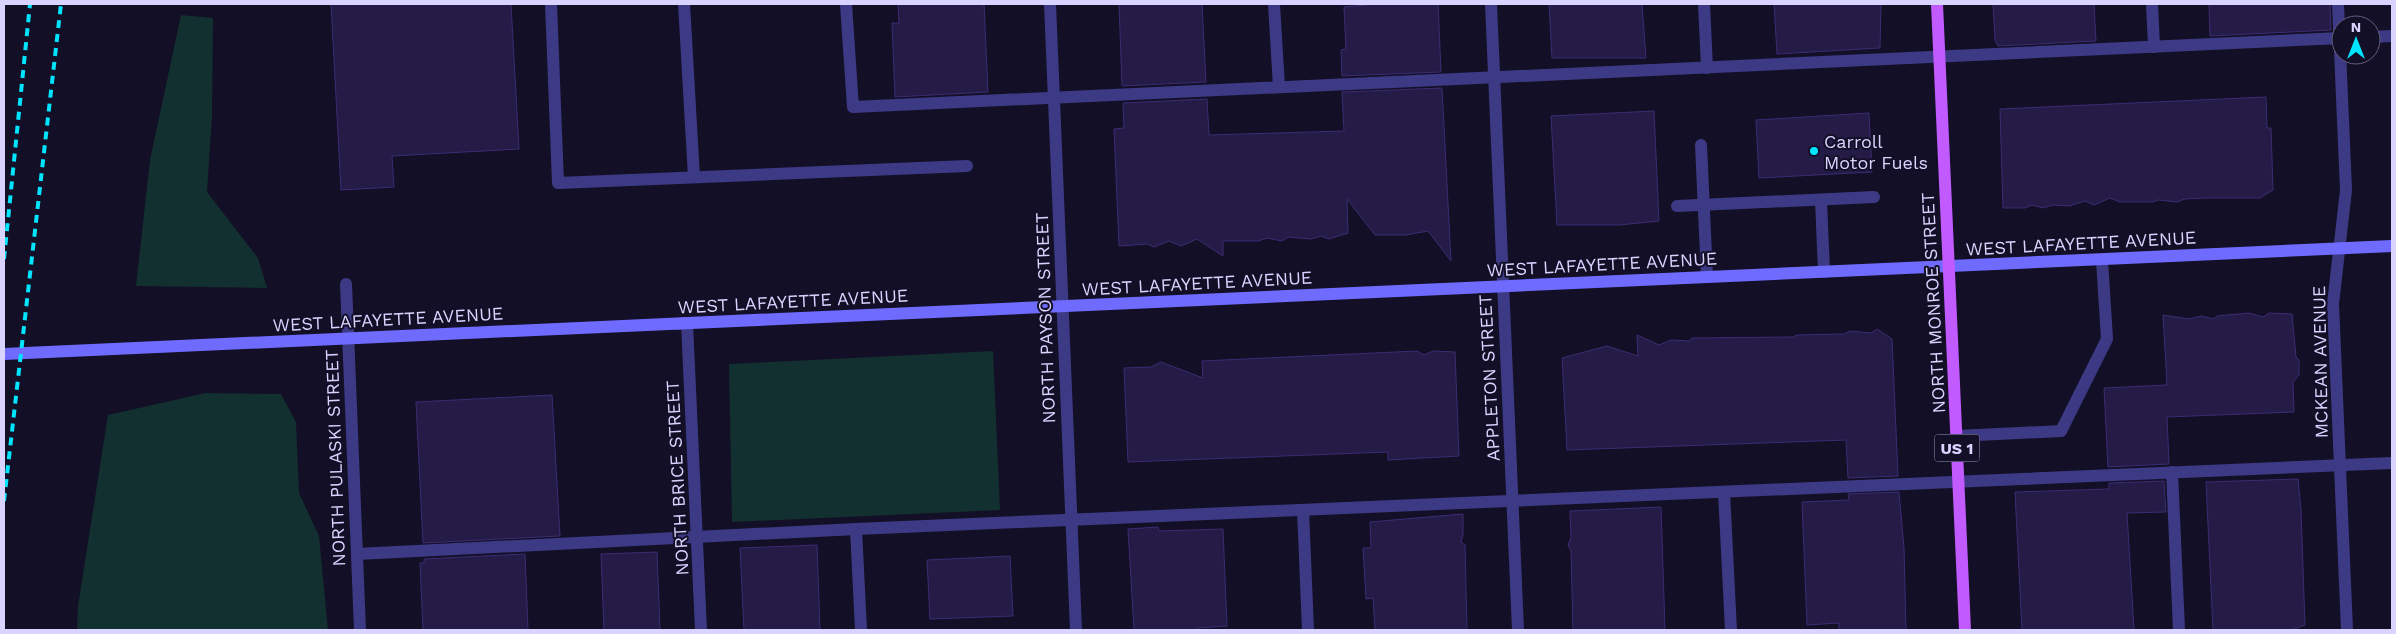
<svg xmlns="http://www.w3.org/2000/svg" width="2396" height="634" font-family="'Work Sans',sans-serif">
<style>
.green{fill:#12302f}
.building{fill:#241b47;stroke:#3b2d73}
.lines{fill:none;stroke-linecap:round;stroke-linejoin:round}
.lane{stroke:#3d3a85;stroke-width:12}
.street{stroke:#3d3a85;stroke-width:12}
.secondary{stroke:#6f6bff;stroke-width:12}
.primary{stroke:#c25bff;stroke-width:12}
.rail{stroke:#00e5ff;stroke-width:4;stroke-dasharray:8 6;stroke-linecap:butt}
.poi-dot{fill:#00e5ff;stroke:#130f26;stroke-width:2}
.labels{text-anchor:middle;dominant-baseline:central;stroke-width:4;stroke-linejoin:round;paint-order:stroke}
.shield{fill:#130f26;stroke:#9e99be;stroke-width:1}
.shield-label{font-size:16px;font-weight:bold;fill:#d9d4ff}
.poi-label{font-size:18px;fill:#d9d4ff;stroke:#130f26;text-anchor:start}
.street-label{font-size:18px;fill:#d9d4ff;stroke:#130f26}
</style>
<rect width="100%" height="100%" fill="#130f26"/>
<!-- green -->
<g class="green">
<polygon points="181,15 213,18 212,116 207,192 258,258 267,288 136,286 150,160"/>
<polygon points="993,351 1000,510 732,522 729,364"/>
<polygon points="206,393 281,394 296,422 299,493 319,536 328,630 77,630 78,606 108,415"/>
</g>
<!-- building -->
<g class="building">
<polygon points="331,4 511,4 519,149 392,156 394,187 341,190"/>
<polygon points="898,4 984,4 988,92 895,97 892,23 899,23"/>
<polygon points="1119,4 1202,4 1206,82 1122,86"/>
<polygon points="1376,4 1438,4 1441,72 1342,76 1341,50 1346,49 1344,7"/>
<polygon points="1549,4 1642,4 1646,58 1552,58"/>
<polygon points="1774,4 1881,4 1880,48 1777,54"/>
<polygon points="1993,4 2094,4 2096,41 1998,46 1995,40"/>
<polygon points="2209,4 2330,4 2331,30 2210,36"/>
<polygon points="1442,88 1451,261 1428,231 1406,235 1375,235 1347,199 1348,233 1329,239 1321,236 1311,239 1288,237 1282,241 1267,238 1258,241 1223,241 1223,256 1197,239 1181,246 1169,241 1154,247 1147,244 1119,246 1114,129 1124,128 1123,103 1207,99 1209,135 1344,131 1342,92"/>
<polygon points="2266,97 2267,128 2271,128 2273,190 2260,198 2206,198 2185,199 2177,202 2158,200 2153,202 2120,202 2110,198 2094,205 2085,201 2069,206 2053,205 2043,208 2032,205 2025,208 2003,208 2000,109"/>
<polygon points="1654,111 1659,221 1619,225 1557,225 1551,116"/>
<polygon points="1869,113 1872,172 1759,178 1756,120"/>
<polygon points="2249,313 2263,317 2269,313 2292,314 2296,357 2299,360 2299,375 2293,382 2294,412 2167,417 2169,464 2108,467 2104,388 2167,385 2163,315 2189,319 2201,316 2214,319 2217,316"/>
<polygon points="1877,329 1892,339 1898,476 1848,478 1846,440 1567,450 1562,358 1607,346 1638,356 1637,335 1659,345 1671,340 1689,341 1692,338 1793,337 1797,335 1844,334 1850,331 1871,333"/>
<polygon points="1417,351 1424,355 1433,351 1455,352 1459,456 1388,460 1388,452 1128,462 1124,368 1151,367 1161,362 1203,378 1202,361"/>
<polygon points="552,395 560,536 423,543 416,402"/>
<polygon points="2298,479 2301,510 2305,625 2292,630 2213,630 2206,482"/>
<polygon points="2164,481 2166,512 2127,513 2134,630 2022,630 2015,492 2109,489 2109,483"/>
<polygon points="1899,492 1904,548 1906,630 1839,630 1839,623 1807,625 1802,502 1849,500 1848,494"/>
<polygon points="1661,507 1665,630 1573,630 1571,551 1568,545 1571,538 1570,511"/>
<polygon points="1463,514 1463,534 1461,542 1465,545 1467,630 1375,630 1373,598 1366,599 1363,548 1371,548 1370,522"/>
<polygon points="1158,527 1159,531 1223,529 1227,626 1198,628 1198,630 1134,630 1128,529"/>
<polygon points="817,545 820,630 744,630 740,548"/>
<polygon points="657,552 660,630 604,630 601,554"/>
<polygon points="525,554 528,630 423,630 420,563 424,563 424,559"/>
<polygon points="1010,556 1013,616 930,619 927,560"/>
</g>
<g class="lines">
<!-- lane -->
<g class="lane">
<polyline points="551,4 558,183 967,166"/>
<polyline points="684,4 694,177"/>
<polyline points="846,4 853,107 2341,38"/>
<polyline points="1274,4 1279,87"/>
<polyline points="1704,4 1707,68"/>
<polyline points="2152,4 2154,47"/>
<polyline points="2371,37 2392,36"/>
<polyline points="1701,145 1707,277"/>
<polyline points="1821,200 1824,272"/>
<polyline points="1677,206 1874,197"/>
<polyline points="1957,436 2061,431 2107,339 2102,260"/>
<polyline points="2172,472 2179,630"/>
<polyline points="1724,492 1731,630"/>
<polyline points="1303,510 1308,630"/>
<polyline points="856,529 861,630"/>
<polyline points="357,554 856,529 2392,463"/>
</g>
<!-- street -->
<g class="street">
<polyline points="1050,4 1076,630"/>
<polyline points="1491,4 1518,630"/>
<polyline points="2338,4 2346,190 2333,304 2347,630"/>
<polyline points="346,284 360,630"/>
<polyline points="677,324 687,323 701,630"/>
</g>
<!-- secondary -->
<polyline class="secondary" points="4,354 2392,246"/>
<!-- primary -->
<polyline class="primary" points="1937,4 1965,630"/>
<!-- rail -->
<g class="rail">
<polyline points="4,259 30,4"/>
<polyline points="4,501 61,4"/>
</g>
</g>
<!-- markers -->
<circle class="poi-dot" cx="1814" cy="151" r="5"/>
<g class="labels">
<!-- shield labels -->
<rect class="shield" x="1934.5" y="434.5" width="45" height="27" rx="4"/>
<g class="shield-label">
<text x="1957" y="448">US 1</text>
</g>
<!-- poi labels -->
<g class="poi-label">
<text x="1824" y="141">Carroll<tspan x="1824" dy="21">Motor Fuels</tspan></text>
</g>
<!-- street labels -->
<g class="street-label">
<text transform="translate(2081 243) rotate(-3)">WEST LAFAYETTE AVENUE</text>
<text transform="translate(1602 264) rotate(-3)">WEST LAFAYETTE AVENUE</text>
<text transform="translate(1197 283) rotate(-3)">WEST LAFAYETTE AVENUE</text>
<text transform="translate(793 301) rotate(-3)">WEST LAFAYETTE AVENUE</text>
<text transform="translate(1933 303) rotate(-93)">NORTH MONROE STREET</text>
<text transform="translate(1045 318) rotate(-92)">NORTH PAYSON STREET</text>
<text transform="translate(388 319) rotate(-3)">WEST LAFAYETTE AVENUE</text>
<text transform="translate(2320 362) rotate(-91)">MCKEAN AVENUE</text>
<text transform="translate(1489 378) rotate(-93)">APPLETON STREET</text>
<text transform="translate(335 458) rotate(-92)">NORTH PULASKI STREET</text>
<text transform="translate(677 478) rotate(-93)">NORTH BRICE STREET</text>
</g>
</g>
<!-- border -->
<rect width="2396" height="634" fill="none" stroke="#d9d4ff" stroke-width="10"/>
<!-- north arrow -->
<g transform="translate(2356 40)"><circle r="24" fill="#130f26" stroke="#625e7d"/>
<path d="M0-4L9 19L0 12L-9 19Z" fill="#00e5ff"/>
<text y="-8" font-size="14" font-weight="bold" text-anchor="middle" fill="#d9d4ff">N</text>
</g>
</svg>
